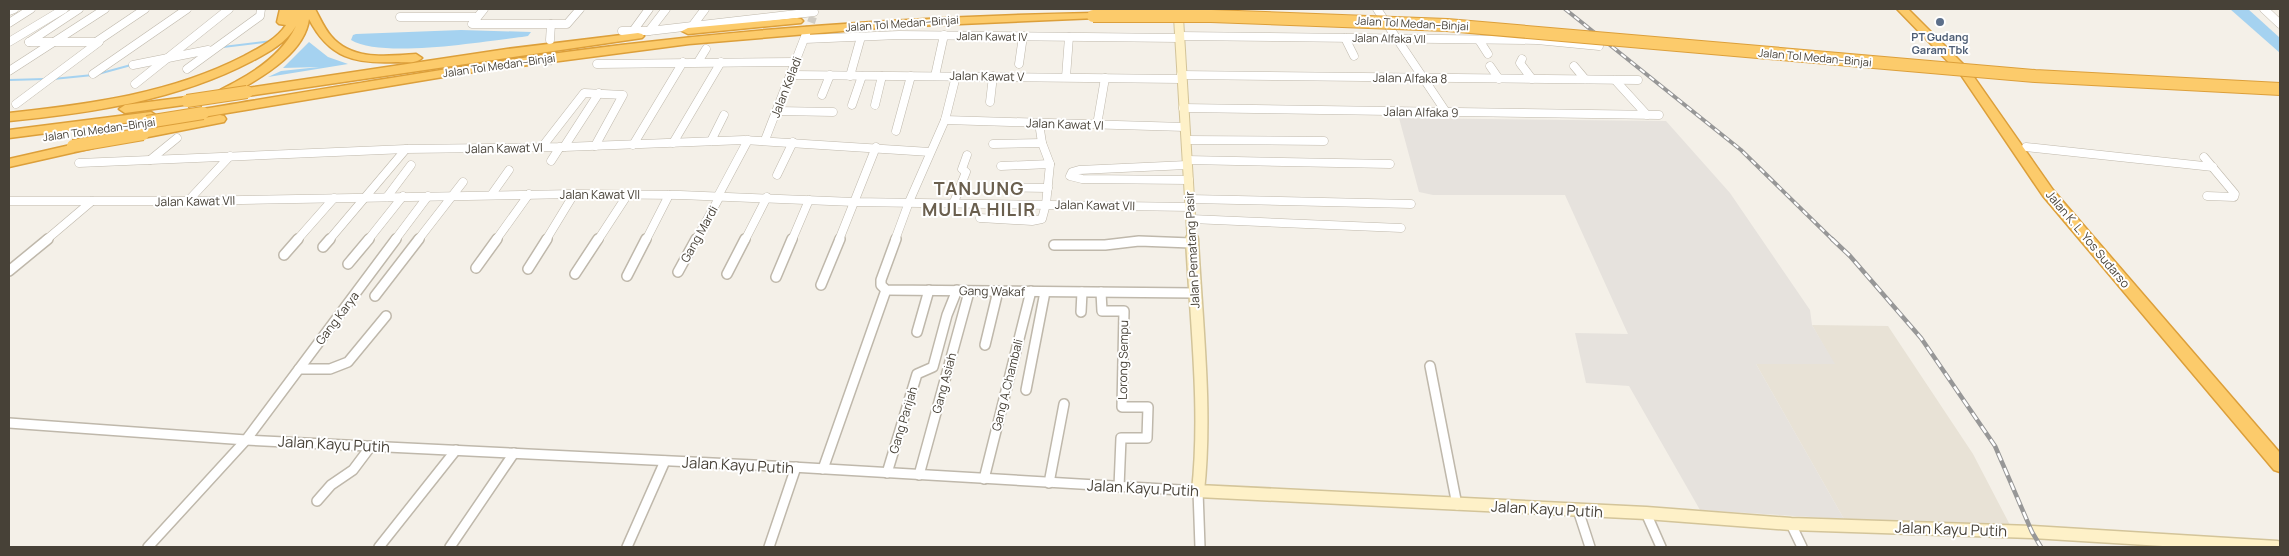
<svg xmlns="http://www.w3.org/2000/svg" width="2289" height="556" font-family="Manrope,sans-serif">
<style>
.residential{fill:#e8e2d6}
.industrial{fill:#e6e2dd}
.water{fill:#a5d2f0}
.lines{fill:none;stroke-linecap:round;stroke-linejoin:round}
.stream{stroke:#a5d2f0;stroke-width:2}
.street-tunnel{stroke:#d1cdc5;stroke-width:8;stroke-dasharray:8 4;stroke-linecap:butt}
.street-far1-casing{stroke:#bfb8ab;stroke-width:9}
.street-casing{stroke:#bfb8ab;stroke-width:12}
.secondary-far1-casing{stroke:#d3c499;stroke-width:11}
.secondary-casing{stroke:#d3c499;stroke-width:15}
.highway-casing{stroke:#dc9f3a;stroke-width:3}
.street-far1{stroke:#fff;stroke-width:8}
.street{stroke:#fff;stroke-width:9}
.secondary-far1{stroke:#fef1c8;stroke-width:9}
.secondary{stroke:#fef1c8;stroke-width:12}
.highway{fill:#fccb6b;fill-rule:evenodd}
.rail-far1-casing{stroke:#979797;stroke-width:4}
.rail-casing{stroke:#979797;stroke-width:4.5}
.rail-far1{stroke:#fff;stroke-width:2;stroke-dasharray:6;stroke-linecap:butt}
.rail{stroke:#fff;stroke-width:2.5;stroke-dasharray:8;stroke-linecap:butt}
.highway-bridge-casing{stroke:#dc9f3a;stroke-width:14;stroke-linecap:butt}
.highway-bridge{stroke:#fccb6b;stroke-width:12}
.service-dot{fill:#5c6f8a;stroke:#fff;stroke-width:2}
.labels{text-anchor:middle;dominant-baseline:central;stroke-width:4;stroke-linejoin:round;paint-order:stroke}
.far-street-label{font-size:11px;fill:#474137;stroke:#fff}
.far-service-label{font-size:11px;font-weight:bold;fill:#4e5e75;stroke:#fff}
.street-label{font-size:12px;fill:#474137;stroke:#fff}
.near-street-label{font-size:15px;fill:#474137;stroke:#fff}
.district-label{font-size:18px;font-weight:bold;letter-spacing:1px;fill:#6a5f4e;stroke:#fff}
</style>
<rect width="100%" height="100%" fill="#f4f0e8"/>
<!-- residential -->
<polygon class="residential" points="1812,325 1888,326 1973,454 2010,525 1844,519 1756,364 1834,364"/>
<!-- industrial -->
<polygon class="industrial" points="1399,118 1666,121 1730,193 1810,310 1812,325 1835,364 1756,364 1844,519 1700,510 1629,386 1586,383 1575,333 1628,334 1565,195 1433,195 1419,192"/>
<!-- water -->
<g class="water">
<polygon points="2230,9 2248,9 2280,38 2280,53"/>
<path d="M461,30L531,32L528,36L522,37C483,41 383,59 351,40L353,35L356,34Z"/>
<polygon points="309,42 328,57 348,64 268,77 281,71 319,67 283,68"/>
</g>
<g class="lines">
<!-- stream -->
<g class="stream">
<polyline points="223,47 272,41"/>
<polyline points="98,74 131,65"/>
<polyline points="53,79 93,75"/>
<polyline points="9,80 45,79"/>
</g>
<!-- street-tunnel -->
<g class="street-tunnel">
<polyline points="807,34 813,17"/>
<polyline points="548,65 550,40"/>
</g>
<defs>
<g id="street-far1">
<polyline points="484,9 472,24 567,24 580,9"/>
<polyline points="1377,9 1446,112"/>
<polyline points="2264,9 2280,24"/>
<polyline points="9,11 14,9"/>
<polyline points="400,17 476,17"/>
<polyline points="9,23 31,9"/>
<polyline points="693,25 705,9"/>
<polyline points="622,31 649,31 814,12"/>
<polyline points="633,31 649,9"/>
<polyline points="649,31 666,9"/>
<polyline points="1179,36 1537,40 1599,46"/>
<polyline points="1345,38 1354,56"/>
<polyline points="805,39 899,35 1179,38"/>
<polyline points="550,40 551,24"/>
<polyline points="1479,40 1488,54"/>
<polyline points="9,42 64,9"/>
<polyline points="29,42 96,42 145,9"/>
<polyline points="29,42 79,9"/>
<polyline points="1522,59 1520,63 1532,79"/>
<polyline points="698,62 706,49"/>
<polyline points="597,64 796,62"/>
<polyline points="1019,64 1023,36"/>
<polyline points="133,65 208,50"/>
<polyline points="1490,66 1499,79"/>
<polyline points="1574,66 1585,79"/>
<polyline points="187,69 260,16 261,9"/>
<polyline points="9,71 105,9"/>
<polyline points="93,74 187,9"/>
<polyline points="792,75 1181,79"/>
<polyline points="1181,75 1638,80"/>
<polyline points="850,76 861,37"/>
<polyline points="935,76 944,35"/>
<polyline points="1066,77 1069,37"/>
<polyline points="1615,80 1647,115"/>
<polyline points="135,84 229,9"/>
<polyline points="822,95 830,75"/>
<polyline points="990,102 993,76"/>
<polyline points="16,104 99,42 96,42"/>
<polyline points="852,105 862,76"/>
<polyline points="875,105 882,76"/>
<polyline points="1183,108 1659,115"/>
<polyline points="778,111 833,112"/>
<polyline points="945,120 1185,127"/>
<polyline points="1097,125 1105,78"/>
<polyline points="896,131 911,76"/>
<polyline points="765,140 806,34"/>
<polyline points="1186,140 1324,141"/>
<polyline points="711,141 724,115"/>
<polyline points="673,143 721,62"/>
<polyline points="993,144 1042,143"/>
<polyline points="633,145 683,62"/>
<polyline points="542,147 584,93 623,95 595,146"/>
<polyline points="564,147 599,93"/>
<polyline points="2026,147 2213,167"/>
<polyline points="2204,157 2235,194 2234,197 2207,196"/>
<polyline points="150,160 177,138"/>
<polyline points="1187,160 1390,164"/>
<polyline points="551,161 560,147"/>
<polyline points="79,163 406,149 564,147 744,140 930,152"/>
<polyline points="1187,165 1079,170 1072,172 1070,176 1082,179 1189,180"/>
<polyline points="1001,166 1050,164"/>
<polyline points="777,175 793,142"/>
<polyline points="995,187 1048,188"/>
<polyline points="492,194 509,170"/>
<polyline points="718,196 748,140"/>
<polyline points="387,197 411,165"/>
<polyline points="1190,199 1411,204"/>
<polyline points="9,201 188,201 574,194 680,195 854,202 1191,207"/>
<polyline points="188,201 230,156"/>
<polyline points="954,202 966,172 962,169 967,155"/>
<polyline points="980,218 1032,221 1042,219 1046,204 1050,164 1042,143 1039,123"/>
<polyline points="1191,219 1401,228"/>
<polyline points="46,240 92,201"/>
<polyline points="297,240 334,198"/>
<polyline points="329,240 406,149"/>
<polyline points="368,240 403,196"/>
<polyline points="395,240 428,196"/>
<polyline points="418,240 463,182"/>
<polyline points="496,240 529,194"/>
<polyline points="546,240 574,194"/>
<polyline points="598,240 628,194"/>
<polyline points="646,240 669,195"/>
<polyline points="696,240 720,196"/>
<polyline points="745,240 767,197"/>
<polyline points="792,240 809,200"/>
<polyline points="839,240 876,147"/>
<polyline points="895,240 909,202 945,120 956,76"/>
</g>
<g id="street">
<polyline points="896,239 881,280 881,285 886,290 1194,293"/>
<polyline points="1054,245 1105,245 1139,241 1191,243"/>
<polyline points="323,247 330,239"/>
<polyline points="284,255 298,239"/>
<polyline points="348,264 369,239"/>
<polyline points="476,268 497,239"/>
<polyline points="528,269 547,239"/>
<polyline points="9,271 48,239"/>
<polyline points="678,272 696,239"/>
<polyline points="575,274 598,239"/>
<polyline points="727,274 745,239"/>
<polyline points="627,276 646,239"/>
<polyline points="776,277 792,239"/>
<polyline points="821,285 840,239"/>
<polyline points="1101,292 1102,311 1124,311 1122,407 1148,407 1147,438 1121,438 1119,487"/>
<polyline points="375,296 419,239"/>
<polyline points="1081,312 1082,292"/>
<polyline points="917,332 929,290"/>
<polyline points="985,345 998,291"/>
<polyline points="1430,366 1457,505"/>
<polyline points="299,369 330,369 348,362 386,316"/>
<polyline points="1026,390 1045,292"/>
<polyline points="9,423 246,440 792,467 1198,491 1200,547"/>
<polyline points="823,469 886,290"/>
<polyline points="887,473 917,374 933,367 947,315 957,290"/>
<polyline points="919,475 969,292"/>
<polyline points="984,479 1031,291"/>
<polyline points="1049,483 1064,404"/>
<polyline points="317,501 331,485 353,470 371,446"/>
<polyline points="1578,510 1590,547"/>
<polyline points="1646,513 1661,547"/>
<polyline points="1791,524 1802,547"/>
<polyline points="148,547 246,440 396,239"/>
<polyline points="379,547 456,450"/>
<polyline points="450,547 514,453"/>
<polyline points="627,547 665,461"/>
<polyline points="769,547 796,467"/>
</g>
<polyline id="secondary-far1" points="1178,9 1192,240"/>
<path id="secondary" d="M1192,239C1196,320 1207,410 1198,491L1646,513L1791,524L2032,532L2277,547"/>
<g id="highway">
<path d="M280,9H315C320,18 324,28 331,36C352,61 387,56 416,54L422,58C416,64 404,62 396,62C355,64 329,58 309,19C305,51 267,74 241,89C233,94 222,102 213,100L211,97C217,90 229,86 237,81C261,68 284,51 296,26C286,43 269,52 252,61C178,100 92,113 9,121V113C90,104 170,94 244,56C259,48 276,40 286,25L279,24L277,22Z"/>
<polygon points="1897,9 1908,9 1969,70 2053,190 2280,453 2280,472 2274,470 2043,196 1961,75"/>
<path d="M1093,13L1097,14L1099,16L1097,18L891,27L689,44L467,73L203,117L197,113L203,109C342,86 481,62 621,45C778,26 935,16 1093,13Z"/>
<polygon points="797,18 801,19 803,21 801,23 688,34 682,31 688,28"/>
<polygon points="638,33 642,34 644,36 642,38 247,96 241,92 247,88 507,49"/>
<polygon points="187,97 193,101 191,104 125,113 119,109 125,105"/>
<polygon points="151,112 157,116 155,119 9,138 9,130"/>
<polygon points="220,115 224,116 226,119 224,122 143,138 137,134 143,130"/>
<polygon points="88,141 95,145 93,148 9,167 9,159"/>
</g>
</defs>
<!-- street-far1 casing -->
<use href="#street-far1" class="street-far1-casing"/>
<!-- street casing -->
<use href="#street" class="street-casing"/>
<!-- secondary-far1 casing -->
<use href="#secondary-far1" class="secondary-far1-casing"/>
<!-- secondary casing -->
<use href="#secondary" class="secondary-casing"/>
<!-- highway casing -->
<use href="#highway" class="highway-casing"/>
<!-- street-far1 -->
<use href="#street-far1" class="street-far1"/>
<!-- street -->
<use href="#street" class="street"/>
<!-- secondary-far1 -->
<use href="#secondary-far1" class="secondary-far1"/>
<!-- secondary -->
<use href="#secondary" class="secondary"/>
<!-- highway -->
<use href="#highway" class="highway"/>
<defs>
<polyline id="rail-far1" points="1565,9 1741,150 1833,240"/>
<polyline id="rail" points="1832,239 1850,256 1921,338 1995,446 2032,532 2041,547"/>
</defs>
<!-- rail-far1 casing -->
<use href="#rail-far1" class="rail-far1-casing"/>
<!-- rail casing -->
<use href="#rail" class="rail-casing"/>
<!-- rail-far1 -->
<use href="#rail-far1" class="rail-far1"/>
<!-- rail -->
<use href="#rail" class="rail"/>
<defs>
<g id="highway-bridge">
<polyline points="1093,16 1211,16 1447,25 2035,76 2280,89"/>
<polyline points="187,101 247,92"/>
<polyline points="147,122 203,113"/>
<polyline points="73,146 143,134"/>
</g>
</defs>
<!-- highway-bridge casing -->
<use href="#highway-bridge" class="highway-bridge-casing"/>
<!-- highway-bridge -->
<use href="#highway-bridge" class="highway-bridge"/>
</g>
<!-- markers -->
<circle class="service-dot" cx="1940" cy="22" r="5"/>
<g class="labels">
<!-- far-street labels -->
<g class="far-street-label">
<text transform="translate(902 23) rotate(-4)">Jalan Tol Medan–Binjai</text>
<text transform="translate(1412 23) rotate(3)">Jalan Tol Medan–Binjai</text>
<text transform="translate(992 36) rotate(1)">Jalan Kawat IV</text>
<text transform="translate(1389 38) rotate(1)">Jalan Alfaka VII</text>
<text transform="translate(1815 57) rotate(5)">Jalan Tol Medan–Binjai</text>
<text transform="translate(499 65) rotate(-8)">Jalan Tol Medan–Binjai</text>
<text transform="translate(99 129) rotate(-8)">Jalan Tol Medan–Binjai</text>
</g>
<!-- far-service labels -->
<g class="far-service-label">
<text x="1940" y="36">PT Gudang<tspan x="1940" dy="13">Garam Tbk</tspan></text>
</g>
<!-- street labels -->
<g class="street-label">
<text transform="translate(987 76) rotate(1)">Jalan Kawat V</text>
<text transform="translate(1410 78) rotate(1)">Jalan Alfaka 8</text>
<text transform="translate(786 87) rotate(-69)">Jalan Keladi</text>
<text transform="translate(1421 112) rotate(1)">Jalan Alfaka 9</text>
<text transform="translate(1065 124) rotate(2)">Jalan Kawat VI</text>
<text transform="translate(504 148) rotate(-1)">Jalan Kawat VI</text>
<text x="600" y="194">Jalan Kawat VII</text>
<text transform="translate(195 201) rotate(-1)">Jalan Kawat VII</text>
<text transform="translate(1095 205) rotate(1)">Jalan Kawat VII</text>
<text transform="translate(699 234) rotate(-61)">Gang Mardi</text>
<text transform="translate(2088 239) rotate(50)">Jalan K. L. Yos Sudarso</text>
<text transform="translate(1192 250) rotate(-93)">Jalan Pematang Pasir</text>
<text transform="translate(992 291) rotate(1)">Gang Wakaf</text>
<text transform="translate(337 318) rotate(-53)">Gang Karya</text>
<text transform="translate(1123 360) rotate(-89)">Lorong Sempu</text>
<text transform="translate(944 383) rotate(-75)">Gang Asiah</text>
<text transform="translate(1007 385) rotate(-76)">Gang A.Chambali</text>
<text transform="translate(903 420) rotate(-73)">Gang Parijah</text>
</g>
<!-- near-street labels -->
<g class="near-street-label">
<text transform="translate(334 444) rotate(3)">Jalan Kayu Putih</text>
<text transform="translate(738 465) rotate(3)">Jalan Kayu Putih</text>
<text transform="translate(1143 488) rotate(3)">Jalan Kayu Putih</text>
<text transform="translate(1547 509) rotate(3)">Jalan Kayu Putih</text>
<text transform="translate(1951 529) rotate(2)">Jalan Kayu Putih</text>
</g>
<!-- district labels -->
<g class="district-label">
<text x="979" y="188">TANJUNG<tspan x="979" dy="21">MULIA HILIR</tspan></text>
</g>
</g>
<!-- border -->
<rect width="2289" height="556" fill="none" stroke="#474137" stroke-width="20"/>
</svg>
